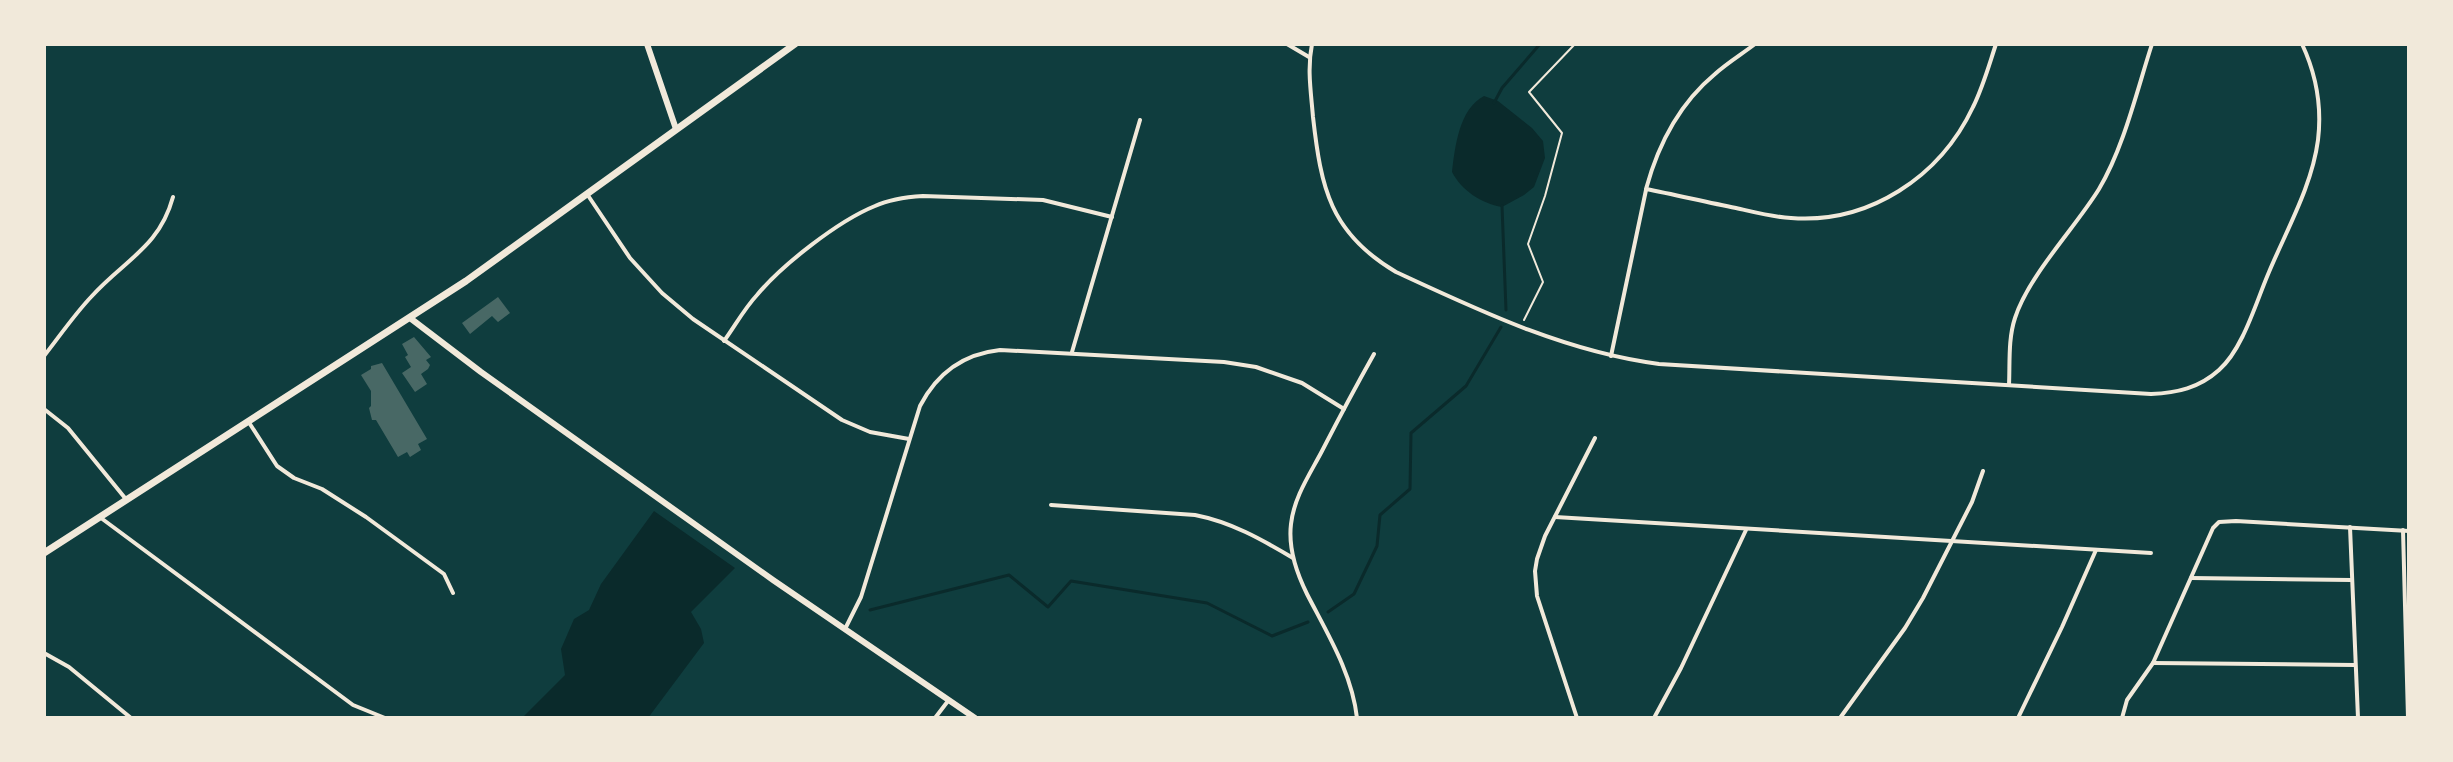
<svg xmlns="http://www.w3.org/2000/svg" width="2453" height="762" font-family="Karla,sans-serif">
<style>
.water{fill:#0a2a2b}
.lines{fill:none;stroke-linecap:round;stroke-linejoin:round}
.stream{stroke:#0a2a2b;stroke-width:3}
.building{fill:#486865}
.path{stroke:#f1e9da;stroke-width:2}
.minor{stroke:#f1e9da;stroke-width:4}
.secondary{stroke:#f1e9da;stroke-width:6}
.primary{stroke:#f1e9da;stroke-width:7}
</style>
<rect width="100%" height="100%" fill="#0f3d3e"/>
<!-- water -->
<g class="water">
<path d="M1484,96L1498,101L1532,128L1543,141L1545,158L1534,187L1524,195L1502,207C1481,203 1462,191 1452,172C1455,147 1459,109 1484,96Z"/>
<polygon points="654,511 735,568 691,612 701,629 704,643 648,718 522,718 565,675 561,649 574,619 589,610 601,584"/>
</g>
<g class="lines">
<!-- stream -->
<g class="stream">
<polyline points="1494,103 1502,88 1540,44"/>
<polyline points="1502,206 1506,310"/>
<polyline points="870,610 1009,575 1048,607 1071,581 1207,603 1272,636 1308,622"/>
<polyline points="1328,612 1354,594 1377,546 1380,515 1410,489 1411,433 1466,386 1501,327"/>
</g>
</g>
<!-- building -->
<g class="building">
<polygon points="498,297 510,313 498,322 492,316 470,334 462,323"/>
<polygon points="414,337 431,357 426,360 430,365 428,369 421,374 427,384 415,392 402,373 411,367 405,357 408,355 402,344"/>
<polygon points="382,363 427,439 418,444 421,450 410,457 407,452 398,457 376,420 372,420 369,408 371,406 371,391 361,375 371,369 371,366"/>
</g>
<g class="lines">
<!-- path -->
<polyline class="path" points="1524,320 1543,282 1528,244 1545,196 1562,133 1529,92 1575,44"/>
<!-- minor -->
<g class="minor">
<polyline points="1287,44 1309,57"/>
<path d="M1312,44C1307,69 1311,92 1313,117C1321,188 1330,233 1396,272C1480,311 1566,352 1659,364L2151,394C2177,393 2199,388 2219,370C2243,349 2256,302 2269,272C2287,229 2312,186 2318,140C2322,107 2316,74 2302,44"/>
<path d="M1755,44C1742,54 1727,63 1715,74C1680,103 1658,145 1646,189C1676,195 1706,202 1736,208C1754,212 1772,217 1791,218C1869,224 1940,177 1973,107C1983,87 1989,65 1996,44"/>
<polyline points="587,194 630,258 662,293 693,319 842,420 870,432 909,439"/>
<path d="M724,341C735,326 744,309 757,295C782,265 838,221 875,206C890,199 907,197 923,196L1043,200L1112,217"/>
<polyline points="1072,352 1140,120"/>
<path d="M44,356C59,337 74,315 91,297C124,260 159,248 173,197"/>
<polyline points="1611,356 1646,190"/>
<path d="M2009,385C2010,363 2008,339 2015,318C2029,275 2075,228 2099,189C2124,147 2137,90 2152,44"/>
<polyline points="44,409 68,428 125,498"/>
<polyline points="248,421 277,466 294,478 322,489 366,517 444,574 453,593"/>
<path d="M1051,505L1195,515C1231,522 1261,539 1293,558"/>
<polyline points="1555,517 2151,553"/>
<polyline points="101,518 353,705 385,718"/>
<polyline points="2350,527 2358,718"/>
<polyline points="2403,530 2408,718"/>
<polyline points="2191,578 2351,580"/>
<path d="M845,629L861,597L920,406C937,373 963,354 1000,350L1224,362L1256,367L1302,383L1344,409"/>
<polyline points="44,653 69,667 131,718"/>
<polyline points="2153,663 2355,665"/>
<polyline points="935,718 948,701"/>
<path d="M1357,718C1352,673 1327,633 1307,594C1296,572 1288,549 1291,524C1294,497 1310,474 1322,451C1339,418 1356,386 1374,354"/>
<polyline points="1577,718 1537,596 1535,571 1537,559 1545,536 1595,438"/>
<polyline points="1654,718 1681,668 1746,530"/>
<polyline points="1840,718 1905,628 1923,598 1972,502 1983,471"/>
<polyline points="2018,718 2062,627 2096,550"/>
<polyline points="2122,718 2127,700 2153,663 2213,528 2219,522 2236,521 2409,531"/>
</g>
<!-- secondary -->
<g class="secondary">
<polyline points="647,44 676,129"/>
<polyline points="410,318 481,372 773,580 975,718"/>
</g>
<!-- primary -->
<polyline class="primary" points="44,553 466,281 795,44"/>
</g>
<!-- border -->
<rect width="2453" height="762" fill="none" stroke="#f1e9da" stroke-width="92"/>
</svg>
